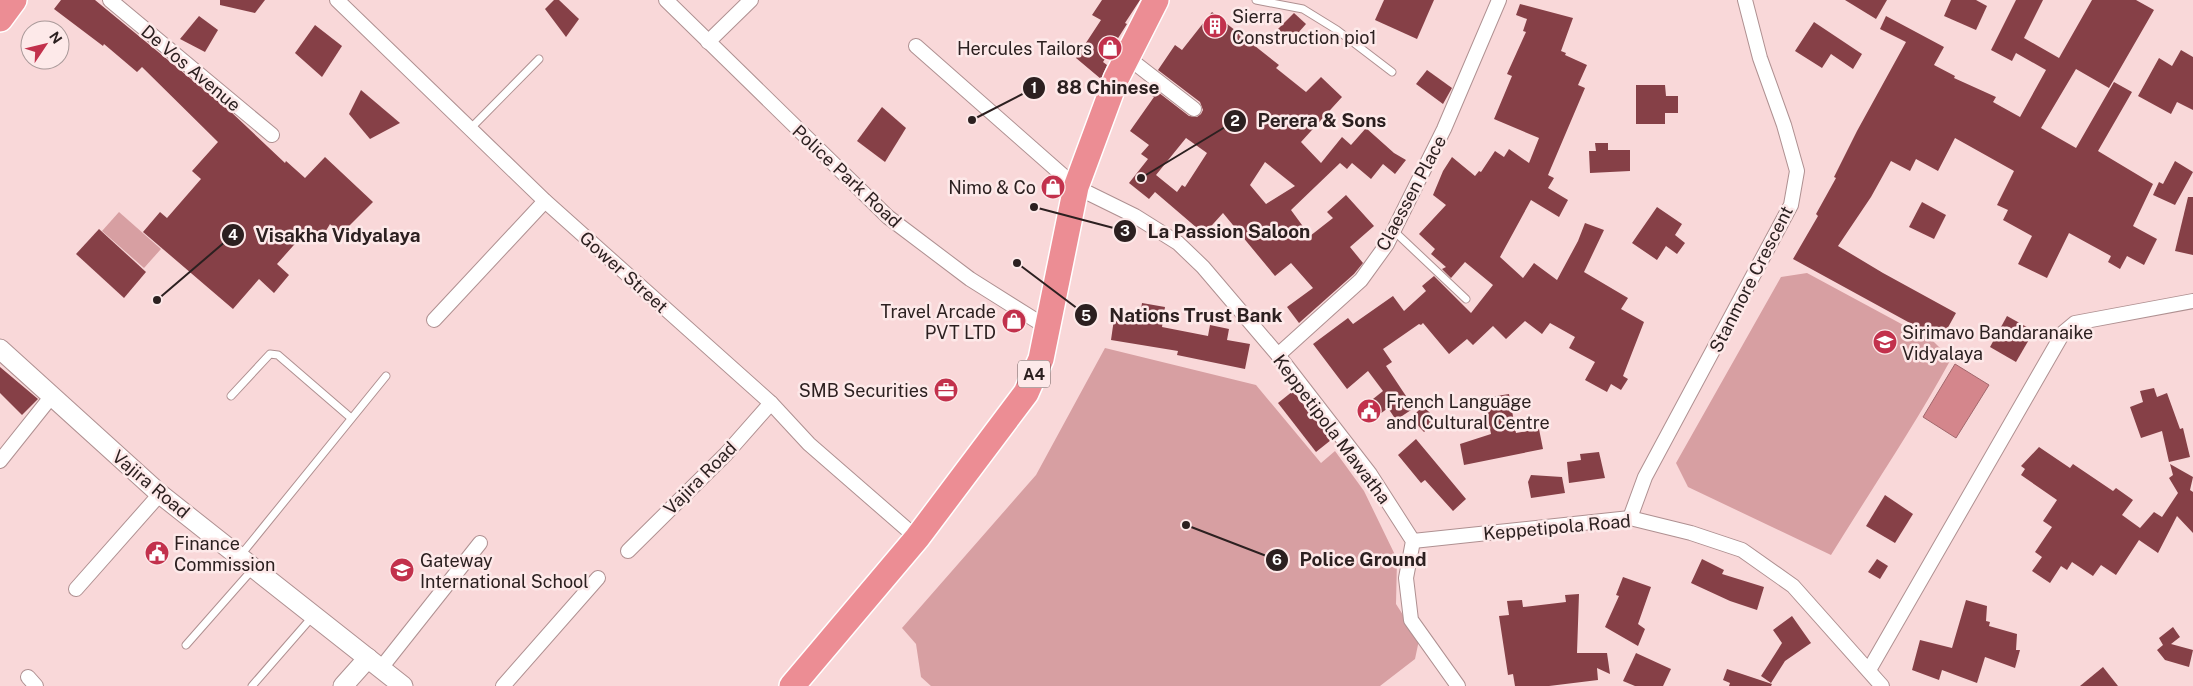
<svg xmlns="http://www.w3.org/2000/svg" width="2193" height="686" font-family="'Public Sans',sans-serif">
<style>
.green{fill:#d79fa2}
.water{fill:#d4868c;stroke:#a2676c}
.building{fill:#864047;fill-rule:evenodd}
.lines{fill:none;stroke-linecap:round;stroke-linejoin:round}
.lane-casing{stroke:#af9091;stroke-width:9}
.street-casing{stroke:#af9091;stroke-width:16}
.secondary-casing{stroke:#af9091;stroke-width:21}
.highway-casing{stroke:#fff;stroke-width:28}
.lane{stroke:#fff;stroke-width:7}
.street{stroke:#fff;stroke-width:14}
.secondary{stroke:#fff;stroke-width:19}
.highway{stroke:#ec8d94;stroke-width:25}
.labels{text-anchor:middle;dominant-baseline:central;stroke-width:5;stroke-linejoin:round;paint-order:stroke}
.shield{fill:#fde9e9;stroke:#6b5c5c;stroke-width:1}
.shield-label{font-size:16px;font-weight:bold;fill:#2c2020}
.poi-label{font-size:18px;fill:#2c2020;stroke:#fde9e9;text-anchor:start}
.street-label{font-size:18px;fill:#2c2020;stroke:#fde9e9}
.leader{fill:none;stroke:#2c2020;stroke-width:2}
.callout-dot{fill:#2c2020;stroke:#fde9e9;stroke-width:2}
.mark-label{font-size:15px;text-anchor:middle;font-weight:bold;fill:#fff}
.callout-label{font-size:19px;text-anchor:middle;font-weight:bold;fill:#2c2020;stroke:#fde9e9;stroke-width:5;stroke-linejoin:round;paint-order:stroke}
</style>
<rect width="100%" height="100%" fill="#f9d8d9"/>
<!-- green -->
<g class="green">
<polygon points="119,212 161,249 144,268 102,231"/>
<path d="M1807,273L1933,341L1951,359C1914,427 1871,490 1831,555L1688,487L1676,463L1781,277Z"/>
<polygon points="1105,348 1256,385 1321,463 1335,451 1364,491 1397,559 1396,604 1419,640 1415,659 1380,686 931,686 921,677 916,644 902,628 1036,475"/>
</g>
<!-- water -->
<polygon class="water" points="1955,364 1989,385 1956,438 1923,417"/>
<!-- building -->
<g class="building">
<polygon points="61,0 95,0 230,111 285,163 286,161 305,178 325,157 373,202 341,234 330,224 321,239 309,228 277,264 289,275 274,293 259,279 233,309 143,232 160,212 167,218 201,179 192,171 218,142 142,67 137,72 104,44 103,46 54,9"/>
<polygon points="220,0 265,0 255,13 220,5"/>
<polygon points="554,0 559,0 579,19 566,37 545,9"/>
<polygon points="1102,0 1140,0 1125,23 1127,24 1103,62 1107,65 1101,79 1076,58 1101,20 1092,15"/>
<polygon points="1384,0 1434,0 1417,39 1375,20"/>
<polygon points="1845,0 1887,0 1876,19"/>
<polygon points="1951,0 1976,0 1987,6 1976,30 1944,16"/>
<polygon points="2016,0 2043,0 2024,38 2059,58 2092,0 2136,0 2154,10 2109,88 2076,69 2041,128 2076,148 2114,82 2132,92 2098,151 2153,184 2133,226 2157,239 2144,265 2127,256 2120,269 2108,262 2111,256 2069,233 2047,278 2018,264 2032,236 2003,220 2008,210 1997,205 2014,171 1955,138 1938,171 1916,159 1910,171 1891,161 1871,197 1838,246 1883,273 1956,313 1941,340 1793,259 1818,216 1816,214 1836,178 1834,177 1857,131 1906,42 1880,29 1886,16 1944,47 1934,65 1955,76 1954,78 1996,97 1993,102 2020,117 2046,70 2016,53 2012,61 1991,50"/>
<polygon points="1520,4 1573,18 1561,51 1566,53 1565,55 1587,65 1578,85 1585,88 1548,175 1554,178 1548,188 1568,200 1559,217 1531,200 1500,257 1523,278 1534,263 1557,280 1578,241 1585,223 1604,230 1584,272 1628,298 1621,309 1644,322 1623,376 1628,379 1621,390 1611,384 1607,392 1585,380 1595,362 1569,348 1575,337 1550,323 1542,334 1525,321 1506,339 1493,326 1473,345 1467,339 1449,354 1423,323 1421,325 1419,324 1383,349 1392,362 1386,366 1414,408 1396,420 1388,408 1368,423 1358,411 1383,391 1368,371 1347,389 1313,344 1348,318 1353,324 1393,296 1404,311 1426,291 1422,286 1434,276 1471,313 1493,285 1465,262 1451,278 1442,269 1446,267 1431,254 1435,249 1419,234 1446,205 1433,195 1443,171 1452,157 1475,176 1479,171 1481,172 1495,151 1504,157 1509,149 1529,163 1539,138 1494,119 1512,76 1507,74 1526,32 1523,31 1527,19 1516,15"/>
<path d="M1212,12L1279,65L1276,68L1306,92L1321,77L1342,97L1301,142L1321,163L1342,137L1351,145L1366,128L1394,153L1406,160L1395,174L1383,164L1371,179L1352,163L1347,169L1340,163L1291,210L1310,236L1333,218L1327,212L1346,195L1374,226L1350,247L1363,263L1354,274L1299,323L1287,307L1313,288L1291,263L1275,276L1223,213L1204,234L1155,192L1149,199L1129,183L1148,159L1141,154L1149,145L1130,131L1154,97L1150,95L1154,89L1189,116L1197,117L1201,114L1203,110L1200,102L1158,70L1175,45L1182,50ZM1186,138L1207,153L1185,187L1182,185L1177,192L1156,175ZM1265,162L1295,186L1266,204L1250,185Z"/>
<polygon points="1294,13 1306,24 1291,41 1278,29"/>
<polygon points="199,16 218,30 205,52 180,39"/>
<polygon points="1814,22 1862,54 1853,69 1831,54 1822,68 1795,51"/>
<polygon points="315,25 342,46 322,77 295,53"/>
<polygon points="2181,50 2193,57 2193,110 2177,102 2171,114 2138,96 2159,58 2172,66"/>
<polygon points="1427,70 1452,88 1443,104 1416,84"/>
<polygon points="1636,85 1665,85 1666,96 1678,96 1678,113 1665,113 1665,124 1636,124"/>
<polygon points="361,90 400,123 370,139 349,114"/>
<polygon points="882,107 906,128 885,162 857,141"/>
<polygon points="1595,143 1608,143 1608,150 1630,150 1630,171 1590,173 1589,151 1596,151"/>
<polygon points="2175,161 2193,172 2175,205 2153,195 2159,182 2163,184"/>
<polygon points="2188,197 2193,197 2193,255 2175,251"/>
<polygon points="1922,202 1946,215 1934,239 1909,227"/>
<polygon points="1657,207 1682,224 1675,235 1685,243 1677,254 1666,246 1657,260 1632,243"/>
<polygon points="99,229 146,272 124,298 76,254"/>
<polygon points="1142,303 1165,307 1162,327 1208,336 1210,325 1229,329 1227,340 1250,344 1245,369 1177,355 1178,351 1111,340 1114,319 1139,323"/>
<polygon points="2007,316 2034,331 2016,362 1990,347"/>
<polygon points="0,367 38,399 22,415 0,393"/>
<polygon points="2154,388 2157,397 2167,393 2180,429 2183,428 2190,457 2169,462 2162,431 2141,438 2130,407 2143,402 2140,391"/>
<polygon points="1293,391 1331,440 1316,452 1278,403"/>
<polygon points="1509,394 1516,433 1539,429 1543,449 1464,465 1460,444 1491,434 1484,398"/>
<polygon points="1423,406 1437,420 1424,432 1411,418"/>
<polygon points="1416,439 1466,499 1453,511 1425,480 1421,483 1398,455"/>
<polygon points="2039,447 2070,468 2073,464 2113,491 2116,488 2133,500 2122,515 2140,528 2154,512 2162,517 2178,493 2169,478 2173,475 2170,464 2193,477 2190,490 2193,492 2193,533 2177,516 2158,553 2139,540 2116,575 2101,565 2093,576 2072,562 2067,570 2061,566 2050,583 2032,571 2042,557 2035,552 2052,527 2043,521 2057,500 2021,475 2025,469 2021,466"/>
<polygon points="1599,452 1605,478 1569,483 1567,462 1581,460 1580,454"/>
<polygon points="1531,475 1562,477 1565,493 1531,498 1528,482"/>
<polygon points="1885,495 1913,514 1895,543 1866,526"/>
<polygon points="1702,559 1724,570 1722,574 1764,587 1757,610 1730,601 1691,583"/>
<polygon points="1877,559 1888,566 1880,579 1868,572"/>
<polygon points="1623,577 1651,587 1638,624 1645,629 1638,646 1605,627 1619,596 1616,595"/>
<polygon points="1579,594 1577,653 1607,653 1610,674 1597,668 1598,680 1549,686 1515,686 1513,674 1508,675 1499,616 1509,615 1507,601 1522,600 1523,607 1566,602 1565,595"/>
<polygon points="1966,600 1987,606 1986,621 1990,622 1989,626 2017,634 2016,650 2020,650 2015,668 1985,657 1977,683 1942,670 1939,680 1912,670 1920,640 1952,648"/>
<polygon points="1792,616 1811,643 1785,661 1771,683 1761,676 1782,643 1773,630"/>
<polygon points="2173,627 2180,637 2171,644 2193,650 2189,667 2165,660 2157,650 2163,645 2159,638"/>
<polygon points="1636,653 1671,669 1663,686 1635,686 1623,681"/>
<polygon points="2103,667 2118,686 2080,686"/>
<polygon points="1727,669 1772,684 1771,686 1729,686 1730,683 1723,680"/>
</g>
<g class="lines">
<defs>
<g id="lane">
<polyline points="1256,0 1303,9 1337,30 1392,72"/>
<polyline points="470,129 539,59"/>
<polyline points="1394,231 1466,299"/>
<polyline points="231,396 270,354 278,355 351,418"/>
<polyline points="240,556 386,376"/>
<polyline points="186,645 252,570"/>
<polyline points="252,686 313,616"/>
</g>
<g id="street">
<polyline points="110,0 272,135"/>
<polyline points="337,0 545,201 771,403 809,444 917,538"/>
<polyline points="666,0 888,217 970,279 1048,328"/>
<polyline points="708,42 751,0"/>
<polyline points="916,46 1076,187 1135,216 1178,243 1203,267 1278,355 1370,474 1413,541 1406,578 1411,620 1458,686"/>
<polyline points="1127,57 1194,109"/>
<polyline points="434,320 545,201"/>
<polyline points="1278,355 1361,280 1387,244 1444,129 1499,0"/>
<polyline points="0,461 51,397"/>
<polyline points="1630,518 1645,477 1791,205 1797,171 1784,125 1760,58 1745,0"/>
<polyline points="1413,541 1630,518 1691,533 1742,550 1793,586 1882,686"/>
<polyline points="628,551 726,454 771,403"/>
<polyline points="76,589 160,494"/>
<polyline points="381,668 480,543"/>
<polyline points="1869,670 2063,333 2075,323 2193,301"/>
<polyline points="28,677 36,686"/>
<polyline points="503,686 598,578"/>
</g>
<g id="secondary">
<polyline points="0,349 160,494 403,686"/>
<polyline points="343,686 368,658"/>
</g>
<g id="highway">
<polyline points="0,19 14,0"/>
<polyline points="792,686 917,538 1026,393 1041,359 1076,187 1116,79 1156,0"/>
</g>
</defs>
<!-- lane casing -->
<use href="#lane" class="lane-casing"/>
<!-- street casing -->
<use href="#street" class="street-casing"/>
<!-- secondary casing -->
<use href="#secondary" class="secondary-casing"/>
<!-- highway casing -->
<use href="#highway" class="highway-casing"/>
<!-- lane -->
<use href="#lane" class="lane"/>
<!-- street -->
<use href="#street" class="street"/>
<!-- secondary -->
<use href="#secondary" class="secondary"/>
<!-- highway -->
<use href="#highway" class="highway"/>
</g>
<!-- icons -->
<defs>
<symbol id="building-disc" viewBox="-11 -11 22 22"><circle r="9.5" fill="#c2314c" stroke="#fde9e9"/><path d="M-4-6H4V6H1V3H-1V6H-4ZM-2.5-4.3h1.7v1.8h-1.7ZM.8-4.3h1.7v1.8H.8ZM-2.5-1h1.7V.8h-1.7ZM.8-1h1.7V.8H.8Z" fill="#fff"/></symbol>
<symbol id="shop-disc" viewBox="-11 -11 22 22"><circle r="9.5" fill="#c2314c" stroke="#fde9e9"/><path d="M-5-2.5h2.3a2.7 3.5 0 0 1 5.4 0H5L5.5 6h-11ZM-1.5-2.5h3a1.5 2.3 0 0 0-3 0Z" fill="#fff"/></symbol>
<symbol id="school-disc" viewBox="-11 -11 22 22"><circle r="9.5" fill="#c2314c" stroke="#fde9e9"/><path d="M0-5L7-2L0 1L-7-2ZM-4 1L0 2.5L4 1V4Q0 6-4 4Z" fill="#fff"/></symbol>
<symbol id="office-disc" viewBox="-11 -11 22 22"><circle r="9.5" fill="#c2314c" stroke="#fde9e9"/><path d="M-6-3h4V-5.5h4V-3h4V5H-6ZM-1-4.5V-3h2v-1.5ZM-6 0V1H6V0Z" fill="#fff"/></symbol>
<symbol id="civic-disc" viewBox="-11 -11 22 22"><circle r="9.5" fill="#c2314c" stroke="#fde9e9"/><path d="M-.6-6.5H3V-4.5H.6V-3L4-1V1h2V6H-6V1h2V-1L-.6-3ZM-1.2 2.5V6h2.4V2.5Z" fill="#fff"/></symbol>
</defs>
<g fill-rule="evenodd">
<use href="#building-disc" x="1201" y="12" width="28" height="28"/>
<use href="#shop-disc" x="1096" y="34" width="28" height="28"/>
<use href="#shop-disc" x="1039" y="173" width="28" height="28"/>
<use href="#shop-disc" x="1000" y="307" width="28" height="28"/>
<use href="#school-disc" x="1871" y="328" width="28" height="28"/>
<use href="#office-disc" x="932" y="376" width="28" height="28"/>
<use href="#civic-disc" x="1355" y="397" width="28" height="28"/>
<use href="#civic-disc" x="143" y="539" width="28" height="28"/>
<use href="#school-disc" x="388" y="556" width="28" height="28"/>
</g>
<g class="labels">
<!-- shield labels -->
<rect class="shield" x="1018" y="360.5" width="32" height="27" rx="4"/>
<g class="shield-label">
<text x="1034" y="374">A4</text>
</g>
<!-- poi labels -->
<g class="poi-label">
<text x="1232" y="16">Sierra<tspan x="1232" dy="21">Construction pio1</tspan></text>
<text x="1092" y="48" text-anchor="end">Hercules Tailors</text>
<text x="1036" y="187" text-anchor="end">Nimo &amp; Co</text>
<text x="996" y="311" text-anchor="end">Travel Arcade<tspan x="996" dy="21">PVT LTD</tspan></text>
<text x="1902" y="332">Sirimavo Bandaranaike<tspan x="1902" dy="21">Vidyalaya</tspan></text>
<text x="928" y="390" text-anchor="end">SMB Securities</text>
<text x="1386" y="401">French Language<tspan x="1386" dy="21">and Cultural Centre</tspan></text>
<text x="174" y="543">Finance<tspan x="174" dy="21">Commission</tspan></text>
<text x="420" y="560">Gateway<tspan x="420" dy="21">International School</tspan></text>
</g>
<!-- street labels -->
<g class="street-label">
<text transform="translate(191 68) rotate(40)">De Vos Avenue</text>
<text transform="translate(847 176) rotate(43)">Police Park Road</text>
<text transform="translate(1411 193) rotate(-62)">Claessen Place</text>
<text transform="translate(624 272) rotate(42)">Gower Street</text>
<text transform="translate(1751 279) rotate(-63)">Stanmore Crescent</text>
<text transform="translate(1332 429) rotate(53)">Keppetipola Mawatha</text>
<text transform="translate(700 478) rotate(-45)">Vajira Road</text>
<text transform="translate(151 484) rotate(40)">Vajira Road</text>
<text transform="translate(1557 527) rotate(-5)">Keppetipola Road</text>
</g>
</g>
<!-- callouts -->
<path class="leader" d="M972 120L1034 88M1141 178L1235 121M1034 207L1125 231M157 300L233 235M1017 263L1086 315M1186 525L1277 560"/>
<g class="callout-dot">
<circle cx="972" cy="120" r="5"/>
<circle cx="1141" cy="178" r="5"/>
<circle cx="1034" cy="207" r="5"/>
<circle cx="157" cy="300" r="5"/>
<circle cx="1017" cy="263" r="5"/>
<circle cx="1186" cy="525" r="5"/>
<circle cx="1034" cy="88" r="12"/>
<circle cx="1235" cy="121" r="12"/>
<circle cx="1125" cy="231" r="12"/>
<circle cx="233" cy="235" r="12"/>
<circle cx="1086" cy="315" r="12"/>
<circle cx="1277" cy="560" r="12"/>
</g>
<g class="mark-label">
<text x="1034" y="93">1</text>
<text x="1235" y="126">2</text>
<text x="1125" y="236">3</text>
<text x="233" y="240">4</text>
<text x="1086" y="321">5</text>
<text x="1277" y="565">6</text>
</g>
<g class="callout-label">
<text x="1108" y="94">88 Chinese</text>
<text x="1322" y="127">Perera &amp; Sons</text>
<text x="1229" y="238">La Passion Saloon</text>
<text x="338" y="242">Visakha Vidyalaya</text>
<text x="1196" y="322">Nations Trust Bank</text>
<text x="1363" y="566">Police Ground</text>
</g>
<!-- north arrow -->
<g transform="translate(45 45) rotate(55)"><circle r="24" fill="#fde9e9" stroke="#a99999"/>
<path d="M0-4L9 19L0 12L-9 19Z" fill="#c2314c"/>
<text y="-8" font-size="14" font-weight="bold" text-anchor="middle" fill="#2c2020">N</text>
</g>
</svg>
